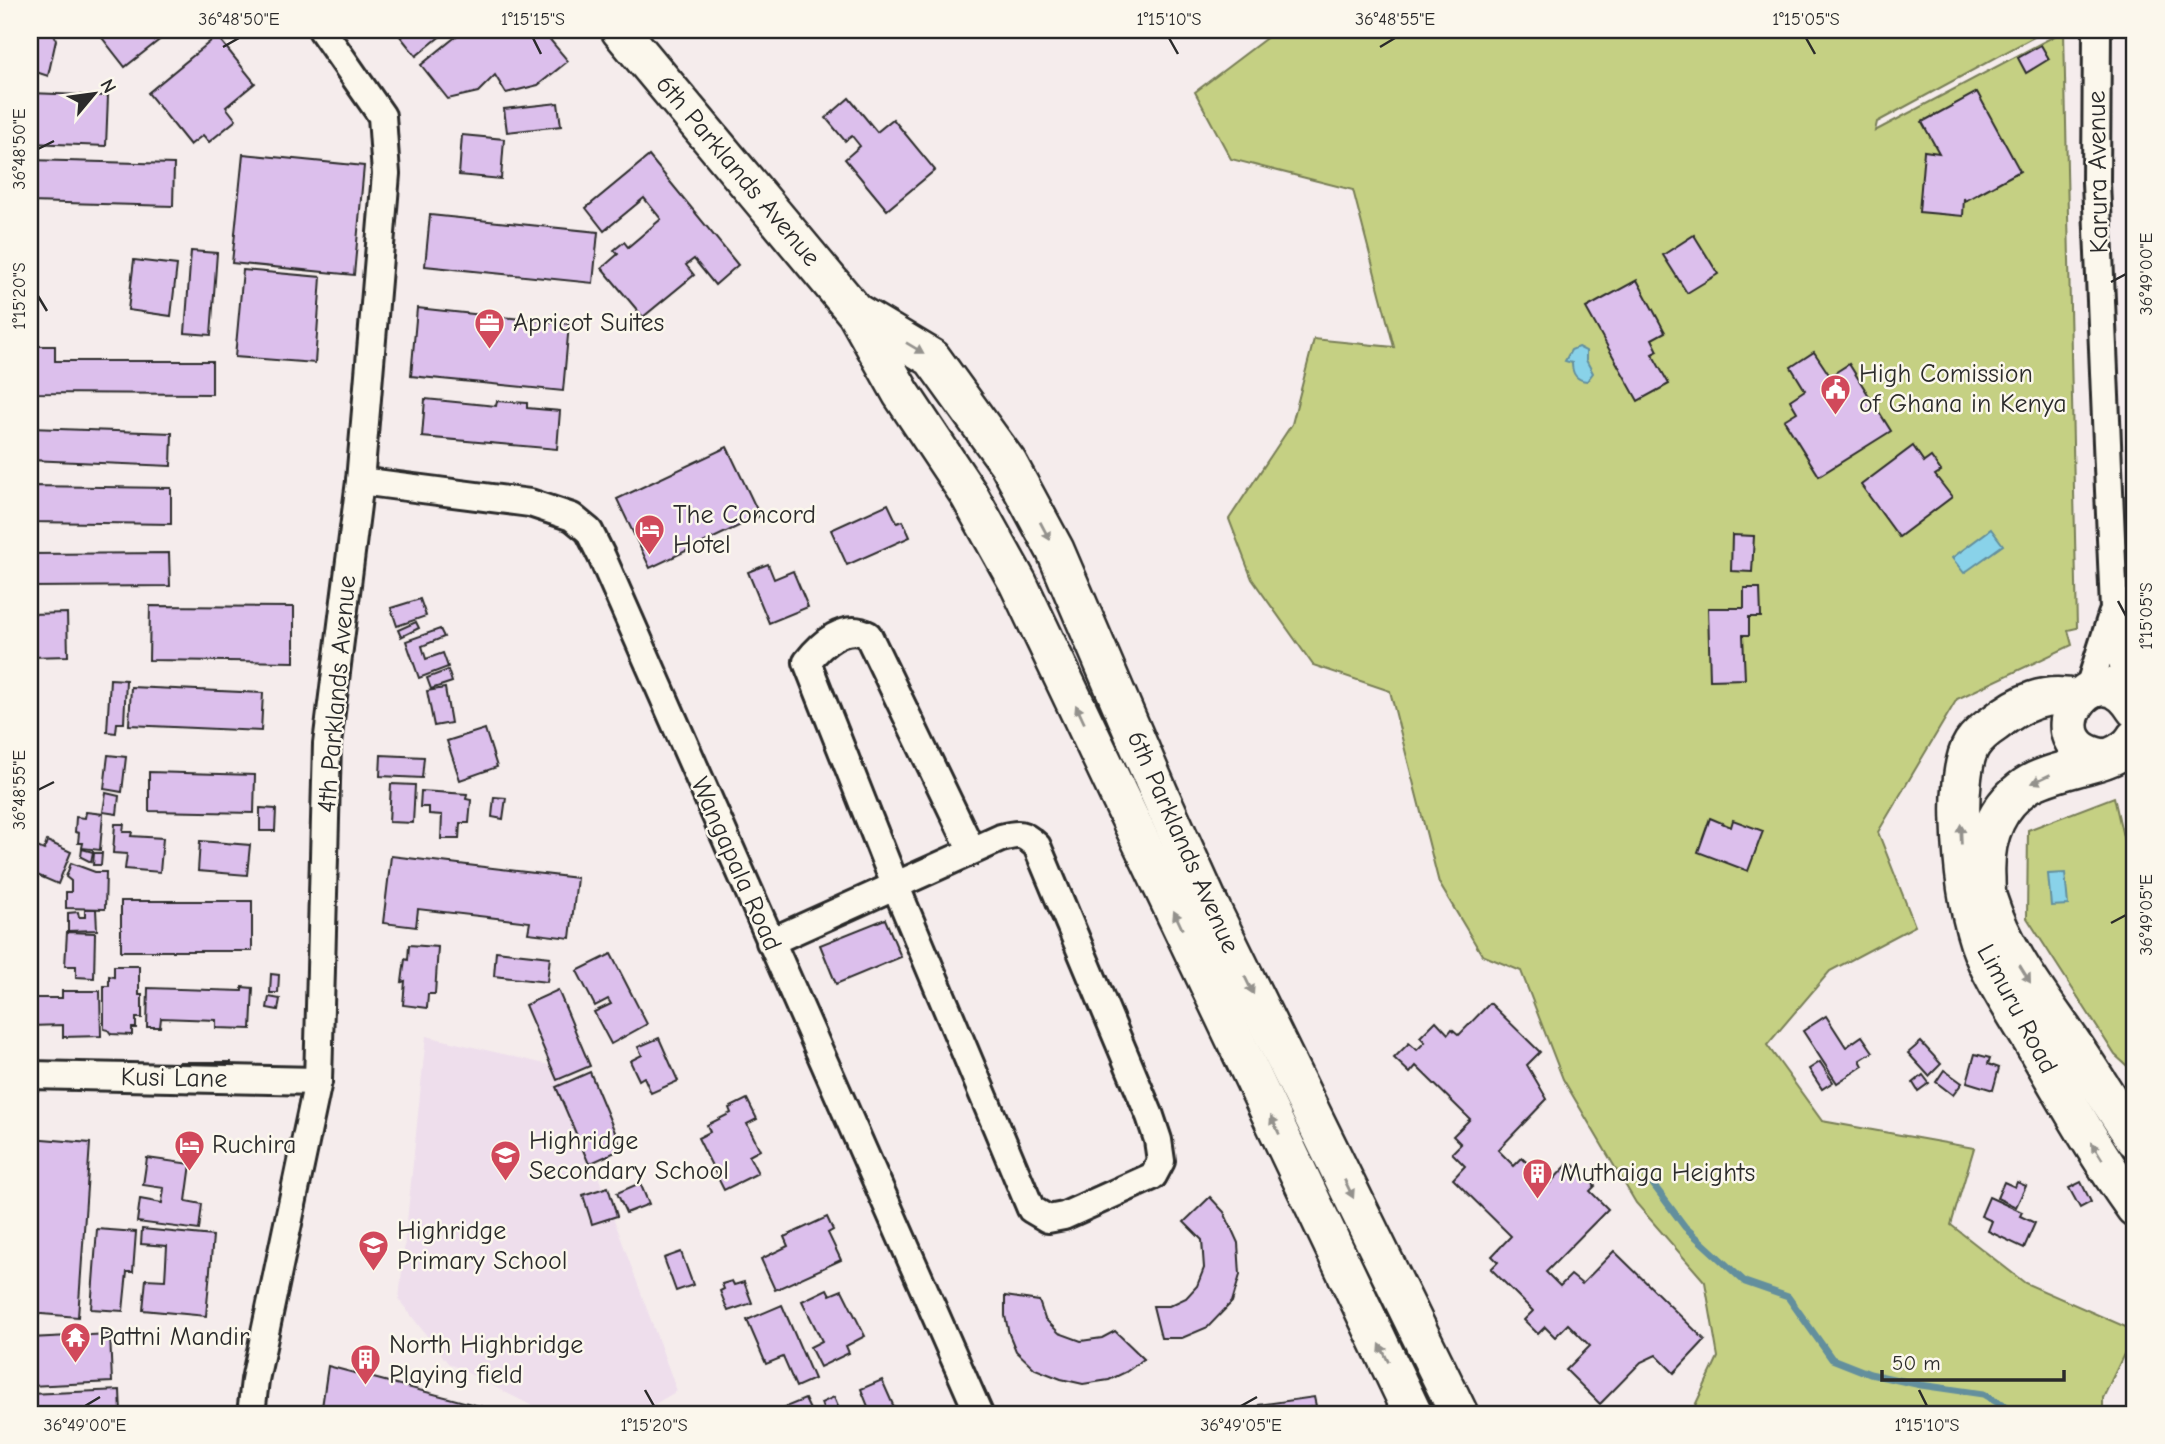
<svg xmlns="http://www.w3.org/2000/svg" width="2165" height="1444" font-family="'Comic Neue',sans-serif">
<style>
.built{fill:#eedeec}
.green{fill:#c5d083;stroke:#787e57;stroke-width:2}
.water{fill:#89d2e9;stroke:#638f9d;stroke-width:2}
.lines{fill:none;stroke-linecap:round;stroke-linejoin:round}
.stream{stroke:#638f9d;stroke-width:7}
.building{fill:#dcbfec;stroke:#2b2b2b;stroke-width:2}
.street-casing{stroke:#2b2b2b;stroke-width:32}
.secondary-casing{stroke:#2b2b2b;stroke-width:42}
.street{stroke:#fbf7ec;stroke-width:26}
.secondary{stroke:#fbf7ec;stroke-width:37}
.oneway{fill:#93918c}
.ticks{fill:none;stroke:#2b2b2b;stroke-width:2.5}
.labels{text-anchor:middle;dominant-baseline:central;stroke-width:5;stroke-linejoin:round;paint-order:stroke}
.street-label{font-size:26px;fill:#2b2b2b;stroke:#fbf7ec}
.poi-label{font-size:26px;fill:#2b2b2b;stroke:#fbf7ec;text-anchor:start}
.neatline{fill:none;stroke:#2b2b2b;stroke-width:2.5}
.ticks-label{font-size:18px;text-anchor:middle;fill:#2b2b2b}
</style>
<rect width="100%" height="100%" fill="#f5ecec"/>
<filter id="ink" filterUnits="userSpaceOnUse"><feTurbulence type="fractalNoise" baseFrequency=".0143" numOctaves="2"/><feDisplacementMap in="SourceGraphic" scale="14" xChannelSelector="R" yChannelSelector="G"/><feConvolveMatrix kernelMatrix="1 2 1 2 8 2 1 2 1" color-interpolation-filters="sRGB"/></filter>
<g filter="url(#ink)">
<!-- built -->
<polygon class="built" points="426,1036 558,1067 677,1391 638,1414 548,1414 448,1363 399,1300"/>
<!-- green -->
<g class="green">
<polygon points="1277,30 2047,30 1877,122 1875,131 2064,31 2077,628 2068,630 2072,645 1957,699 1878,832 1915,926 1830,971 1767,1045 1822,1121 1974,1148 1951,1225 2025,1283 2135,1331 2103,1398 2103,1414 1691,1414 1718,1357 1705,1282 1636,1203 1563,1079 1521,971 1482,955 1439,883 1390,691 1313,665 1252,579 1229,519 1292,424 1314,339 1394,347 1353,190 1231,159 1195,92"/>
<polygon points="2114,797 2135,890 2135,1073 2115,1055 2027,918 2028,830"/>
</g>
<!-- water -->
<g class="water">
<path d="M1578,347L1586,351V360L1593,373L1587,381C1576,380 1572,374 1572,363L1565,361L1571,350Z"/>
<polygon points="1991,529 2003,545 1964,573 1952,558"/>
<polygon points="2065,873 2068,905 2051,906 2048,874"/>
</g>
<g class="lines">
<!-- stream -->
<polyline class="stream" points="1647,1176 1685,1227 1745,1282 1788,1297 1832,1359 1870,1374 1921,1385 1983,1394 2017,1414"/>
</g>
<!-- building -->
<g class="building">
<polygon points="30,30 53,30 56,40 48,76 30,70"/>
<polygon points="96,30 172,30 125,67"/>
<polygon points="395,30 448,30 416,56"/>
<polygon points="464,30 542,30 568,61 538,85 506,93 495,75 478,92 448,99 421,65"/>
<polygon points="217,36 255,83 226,107 236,120 209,142 203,135 190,145 148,93"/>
<polygon points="2041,45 2049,59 2026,73 2018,58"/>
<polygon points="1977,92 2020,171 1965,201 1964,198 1963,216 1919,212 1924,151 1939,153 1922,122"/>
<polygon points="30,93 108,96 106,146 30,143"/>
<polygon points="849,98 877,132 893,119 935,170 887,210 845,159 860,146 852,136 845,141 826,118"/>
<polygon points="558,103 561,126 507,132 504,109"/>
<polygon points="462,135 504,139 501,179 459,175"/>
<polygon points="243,154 364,166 354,275 232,263"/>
<polygon points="649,156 738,265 715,285 694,259 686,265 694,275 643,317 602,268 618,254 614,250 624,242 628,247 661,219 644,198 604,231 586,208"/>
<polygon points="30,160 174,164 173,206 30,202"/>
<polygon points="430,215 598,232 593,283 425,266"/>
<polygon points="1694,235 1718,274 1687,293 1663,255"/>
<polygon points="191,251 217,253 211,335 185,333"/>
<polygon points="134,260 177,265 171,316 128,310"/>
<polygon points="243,270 321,277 315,363 235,357"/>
<polygon points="1637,280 1665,332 1652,339 1658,351 1652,354 1669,384 1638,401 1586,308"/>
<polygon points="417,308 569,324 563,391 411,376"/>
<polygon points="30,346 55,346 55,361 212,361 212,394 30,393"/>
<polygon points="1814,352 1830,376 1849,364 1891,431 1819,476 1784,420 1797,412 1790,400 1805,390 1791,367"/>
<polygon points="425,399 496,406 497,401 527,403 527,408 560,411 557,449 422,437"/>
<polygon points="30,428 172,433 171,466 30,460"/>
<polygon points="1913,446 1924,462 1931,457 1941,471 1935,475 1952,497 1899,537 1861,485"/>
<polygon points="727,447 760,516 650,568 617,499"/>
<polygon points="30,486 171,488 171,524 30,522"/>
<polygon points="888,504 897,523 903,521 910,537 847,565 831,530"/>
<polygon points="1732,535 1754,536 1752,572 1731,571"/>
<polygon points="169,553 170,586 30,587 30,554"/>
<polygon points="768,564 774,579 793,571 808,607 769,623 748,572"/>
<polygon points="1744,588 1760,588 1761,617 1749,617 1749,635 1743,635 1745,679 1710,680 1708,608 1744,608"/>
<polygon points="420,599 426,616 397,626 391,608"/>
<polygon points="150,606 294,607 294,662 149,660"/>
<polygon points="67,613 68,656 30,657 30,614"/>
<polygon points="416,622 419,628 401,637 398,630"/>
<polygon points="440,629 444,637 422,646 426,659 443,653 448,667 419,678 406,641"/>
<polygon points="448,670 452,682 431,689 427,678"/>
<polygon points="110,679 126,680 124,723 117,723 116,733 107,732"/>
<polygon points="131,687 263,693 261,731 129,725"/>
<polygon points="445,688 451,723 434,726 427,691"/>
<polygon points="485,729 497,767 460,780 447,741"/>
<polygon points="108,755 126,757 122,792 104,789"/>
<polygon points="381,755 424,757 422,778 380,776"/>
<polygon points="149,772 255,775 254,813 149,811"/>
<polygon points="391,784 415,785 413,823 389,822"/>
<polygon points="421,791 467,794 466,799 471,800 469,823 460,823 459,839 441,839 442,815 429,814 429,807 420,807"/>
<polygon points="106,793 119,796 117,814 103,812"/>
<polygon points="494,797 506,798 503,819 492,817"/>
<polygon points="260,808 276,809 275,831 260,831"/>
<polygon points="86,812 103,814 100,850 82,848 83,843 78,843 79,833 75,832 76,817 85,818"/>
<polygon points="1710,818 1731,827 1733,820 1763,831 1748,871 1698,852"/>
<polygon points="115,824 124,824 123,832 132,832 131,836 163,838 160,872 125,869 127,854 113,853"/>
<polygon points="47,841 71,852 58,884 35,874 31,883 30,844 44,850"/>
<polygon points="200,841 250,845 247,875 198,871"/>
<polygon points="82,849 93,852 91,862 81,857"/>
<polygon points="94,853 102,853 101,865 93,865"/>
<polygon points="391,856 577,878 570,938 528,933 530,922 418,909 416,927 383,923"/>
<polygon points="71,863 95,872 106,872 105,909 66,908 66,892 71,892 71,881 66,877"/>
<rect x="121" y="901" width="131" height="50"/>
<polygon points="85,909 96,909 97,930 68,931 68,913 78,912 79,917 85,917"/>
<polygon points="885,919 901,957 836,984 820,945"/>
<polygon points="67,932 95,933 94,978 76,977 76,966 65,966"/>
<polygon points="409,945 438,947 435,994 428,994 427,1008 403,1005 405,981 402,982 405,959 408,960"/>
<polygon points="496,951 550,957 547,982 494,976"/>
<polygon points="611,954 647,1024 611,1044 594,1012 611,1004 608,999 595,1006 577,971"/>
<polygon points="114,966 139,966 139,995 142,995 142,1018 136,1018 136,1028 132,1028 132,1035 111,1034 108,1030 104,1029 104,986 109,986 109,976 114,977"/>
<polygon points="271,974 279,975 278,993 270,993"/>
<polygon points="242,987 253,988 251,1029 216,1028 216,1020 161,1018 160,1027 147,1027 148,988 242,991"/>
<polygon points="558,990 590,1066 557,1080 525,1005"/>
<polygon points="62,991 100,991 101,1036 63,1037 63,1025 30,1026 30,998 62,998"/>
<polygon points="269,997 280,999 278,1010 267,1008"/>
<polygon points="1490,1003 1540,1052 1527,1065 1547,1099 1498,1150 1514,1166 1522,1158 1549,1184 1570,1162 1595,1186 1590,1191 1608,1209 1546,1272 1560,1286 1571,1275 1582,1284 1614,1251 1705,1340 1674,1373 1656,1355 1641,1362 1600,1404 1566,1370 1590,1346 1568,1324 1555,1337 1545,1327 1538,1334 1524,1320 1533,1311 1491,1269 1498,1262 1492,1256 1511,1236 1453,1179 1465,1166 1452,1153 1461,1144 1453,1136 1470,1119 1416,1066 1410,1073 1394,1058 1409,1043 1417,1050 1425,1042 1420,1037 1436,1021 1448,1034 1452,1029 1459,1035"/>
<polygon points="1826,1016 1846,1047 1862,1036 1873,1052 1860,1060 1863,1066 1837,1083 1803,1031"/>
<polygon points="659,1038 678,1081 651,1093 644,1077 639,1080 630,1061 642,1055 638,1047"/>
<polygon points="1921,1042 1941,1064 1929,1076 1908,1053"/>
<polygon points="1975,1054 1990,1058 1988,1064 1999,1068 1993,1090 1967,1082"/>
<polygon points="180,1062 231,1062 231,1078 180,1077"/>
<polygon points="1820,1062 1833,1082 1822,1089 1809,1069"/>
<polygon points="1944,1070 1962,1083 1953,1095 1936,1082"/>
<polygon points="590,1072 622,1149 589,1164 556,1087"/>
<polygon points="1923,1075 1929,1083 1918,1091 1913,1083"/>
<polygon points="747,1099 757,1119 747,1124 760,1150 749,1156 758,1173 724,1190 698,1138 710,1132 707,1125 731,1113 729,1108"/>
<polygon points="30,1138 90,1143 78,1317 30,1313"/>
<polygon points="147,1158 191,1164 186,1201 202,1204 199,1230 137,1222 140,1199 162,1203 164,1188 143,1185"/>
<polygon points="2004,1182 2015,1187 2017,1182 2026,1186 2016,1207 1997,1198"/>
<polygon points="2081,1182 2091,1202 2080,1208 2069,1188"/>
<polygon points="640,1183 649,1204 626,1213 617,1193"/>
<polygon points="608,1187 617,1216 592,1224 583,1195"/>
<polygon points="1210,1197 1224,1212 1238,1243 1240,1275 1232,1302 1208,1327 1182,1338 1161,1338 1153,1306 1169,1306 1186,1298 1197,1286 1204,1268 1202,1240 1184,1222"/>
<polygon points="1989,1197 2022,1212 2020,1216 2035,1223 2024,1248 1988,1231 1992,1221 1981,1216"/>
<polygon points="827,1217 833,1230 828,1233 841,1260 775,1290 761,1259 788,1246 784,1237"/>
<polygon points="97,1229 136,1232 133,1272 127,1272 123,1311 91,1309"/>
<polygon points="142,1229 213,1236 206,1316 143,1310 146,1279 165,1280 167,1246 141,1244"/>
<polygon points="681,1252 693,1285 676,1291 664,1258"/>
<polygon points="732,1281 734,1285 744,1282 752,1303 728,1311 720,1291 724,1289 722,1284"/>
<polygon points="827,1289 830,1295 842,1290 865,1336 846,1346 849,1353 820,1367 810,1347 822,1341 802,1301"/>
<polygon points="1005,1296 1039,1301 1045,1319 1059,1333 1081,1341 1102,1338 1115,1331 1144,1359 1126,1372 1109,1380 1083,1384 1061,1379 1035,1369 1016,1351 1009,1334 1005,1316"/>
<polygon points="782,1305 814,1379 796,1387 783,1357 766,1364 747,1320"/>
<polygon points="110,1334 112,1382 30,1386 30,1338"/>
<polygon points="328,1366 487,1408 490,1414 321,1414"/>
<polygon points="882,1380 897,1414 862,1414 862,1412 869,1409 861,1389"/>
<polygon points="120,1390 121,1414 36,1414 35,1405 30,1405 30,1394"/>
<polygon points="834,1397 841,1414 825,1414 821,1403"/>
<polygon points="1314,1397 1316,1406 1306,1408 1307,1414 1258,1414 1259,1405"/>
<polygon points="805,1399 812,1414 785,1414 783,1408"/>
</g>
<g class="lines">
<defs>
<g id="street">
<polyline points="2097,30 2096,182 2114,609 2128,698"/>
<polyline points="360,481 530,503 572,517 589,531 602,557 979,1414"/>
<polyline points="2088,691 2112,615"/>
<path d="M770,942L1001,838C1019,833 1023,833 1037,846L1150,1116L1158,1140L1161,1161L1153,1176L1064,1216L1048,1219L1031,1209L896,887L807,662C821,644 845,622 868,635L972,851"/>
<polyline points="30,1075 318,1081"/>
<polyline points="251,1414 255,1380 318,1081 327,744 360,481 386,174 382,116 322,30"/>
</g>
<g id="secondary">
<polyline points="620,30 856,313 901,393 969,495 1018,583 1413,1414"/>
<polyline points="857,313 932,358 1008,463 1055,550 1159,793 1211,908 1459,1414"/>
<path d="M2077,699C2045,691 2020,703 1995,723C1986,729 1978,735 1972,744C1961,761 1960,803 1961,822C1962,864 1966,903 1979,943C1991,977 2013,1009 2032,1041C2065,1098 2097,1155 2135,1208"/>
<path d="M2135,738C2120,766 2055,766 2026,786C1994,808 1984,841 1986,878C1986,885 1986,893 1988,899C2005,953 2043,1000 2074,1046C2095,1077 2114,1109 2135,1139"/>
<path d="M2106,758C2027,749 2093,641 2135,709"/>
</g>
</defs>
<!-- street casing -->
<use href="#street" class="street-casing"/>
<!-- secondary casing -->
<use href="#secondary" class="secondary-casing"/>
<!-- street -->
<use href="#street" class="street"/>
<!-- secondary -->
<use href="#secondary" class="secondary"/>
</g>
<!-- one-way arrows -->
<defs><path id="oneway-solid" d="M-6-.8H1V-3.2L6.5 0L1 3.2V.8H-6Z" transform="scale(1.75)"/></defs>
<g class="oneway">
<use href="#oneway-solid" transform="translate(915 348) rotate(31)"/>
<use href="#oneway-solid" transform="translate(1045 531) rotate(62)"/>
<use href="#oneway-solid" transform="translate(1080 714) rotate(-115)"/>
<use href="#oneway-solid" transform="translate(2041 779) rotate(155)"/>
<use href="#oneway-solid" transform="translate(1961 834) rotate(-92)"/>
<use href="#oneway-solid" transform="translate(1178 920) rotate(-115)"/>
<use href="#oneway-solid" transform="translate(2025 974) rotate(58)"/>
<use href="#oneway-solid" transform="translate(1249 985) rotate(64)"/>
<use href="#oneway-solid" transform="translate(1275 1125) rotate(-115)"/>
<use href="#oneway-solid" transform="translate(2097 1151) rotate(-122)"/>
<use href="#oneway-solid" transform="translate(1349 1189) rotate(64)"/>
<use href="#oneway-solid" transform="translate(1384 1353) rotate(-116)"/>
</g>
</g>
<!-- ticks -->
<path class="ticks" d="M533,38L541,54M1169,38L1178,54M1806,38L1815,54M223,47L239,38M1380,47L1395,38M38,149L54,141M2111,282L2126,274M38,296L47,311M2118,601L2126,616M38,790L54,782M2111,923L2126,915M645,1390L654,1406M1919,1390L1927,1406M85,1406L100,1397M1241,1406L1257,1397"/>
<!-- icons -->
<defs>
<symbol id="office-pin" viewBox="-11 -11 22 30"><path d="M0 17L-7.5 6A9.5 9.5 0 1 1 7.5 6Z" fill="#d1495b" stroke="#fbf7ec"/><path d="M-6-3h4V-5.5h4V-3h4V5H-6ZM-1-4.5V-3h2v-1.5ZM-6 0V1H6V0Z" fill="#fff"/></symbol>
<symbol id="civic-pin" viewBox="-11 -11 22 30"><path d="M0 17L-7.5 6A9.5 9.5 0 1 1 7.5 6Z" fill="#d1495b" stroke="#fbf7ec"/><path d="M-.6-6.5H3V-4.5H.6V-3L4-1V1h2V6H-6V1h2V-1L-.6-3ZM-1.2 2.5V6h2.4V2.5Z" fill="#fff"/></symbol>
<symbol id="hotel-pin" viewBox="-11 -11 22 30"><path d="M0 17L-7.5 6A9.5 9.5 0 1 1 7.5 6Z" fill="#d1495b" stroke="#fbf7ec"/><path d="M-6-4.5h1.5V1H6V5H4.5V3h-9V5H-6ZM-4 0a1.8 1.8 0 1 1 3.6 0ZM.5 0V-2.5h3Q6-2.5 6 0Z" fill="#fff"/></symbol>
<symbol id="school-pin" viewBox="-11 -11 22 30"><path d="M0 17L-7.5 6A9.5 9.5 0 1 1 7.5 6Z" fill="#d1495b" stroke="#fbf7ec"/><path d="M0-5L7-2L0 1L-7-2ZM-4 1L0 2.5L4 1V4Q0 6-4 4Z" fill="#fff"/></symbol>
<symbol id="building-pin" viewBox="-11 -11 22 30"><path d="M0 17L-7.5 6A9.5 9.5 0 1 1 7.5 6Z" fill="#d1495b" stroke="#fbf7ec"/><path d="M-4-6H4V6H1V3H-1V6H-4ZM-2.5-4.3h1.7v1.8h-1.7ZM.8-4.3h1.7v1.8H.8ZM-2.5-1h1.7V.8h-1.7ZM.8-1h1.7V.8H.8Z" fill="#fff"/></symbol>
<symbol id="temple-pin" viewBox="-11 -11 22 30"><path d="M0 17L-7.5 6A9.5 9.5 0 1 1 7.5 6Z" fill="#d1495b" stroke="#fbf7ec"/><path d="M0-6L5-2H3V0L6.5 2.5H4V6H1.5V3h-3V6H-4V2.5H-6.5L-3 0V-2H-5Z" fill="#fff"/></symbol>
</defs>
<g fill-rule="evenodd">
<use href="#office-pin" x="472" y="306" width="35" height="47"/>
<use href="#civic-pin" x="1818" y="372" width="35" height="47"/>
<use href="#hotel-pin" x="632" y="512" width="35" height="47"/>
<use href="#hotel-pin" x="172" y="1128" width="35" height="47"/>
<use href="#school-pin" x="488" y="1138" width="35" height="47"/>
<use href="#building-pin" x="1520" y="1156" width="35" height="47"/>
<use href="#school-pin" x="356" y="1228" width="35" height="47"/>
<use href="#temple-pin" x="58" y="1320" width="35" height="47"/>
<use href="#building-pin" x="348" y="1342" width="35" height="47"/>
</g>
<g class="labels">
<!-- street labels -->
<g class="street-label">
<text transform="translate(738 171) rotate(50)">6th Parklands Avenue</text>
<text transform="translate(2098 172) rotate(-91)">Karura Avenue</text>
<text transform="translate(337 694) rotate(-85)">4th Parklands Avenue</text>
<text transform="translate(1183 842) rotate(66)">6th Parklands Avenue</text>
<text transform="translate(736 864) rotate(66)">Wangapala Road</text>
<text transform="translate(2017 1009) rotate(62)">Limuru Road</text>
<text transform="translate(174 1078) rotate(1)">Kusi Lane</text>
</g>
<!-- poi labels -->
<g class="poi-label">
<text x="513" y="323">Apricot Suites</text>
<text x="1859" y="374">High Comission<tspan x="1859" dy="30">of Ghana in Kenya</tspan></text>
<text x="673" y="515">The Concord<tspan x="673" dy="30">Hotel</tspan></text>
<text x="529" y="1141">Highridge<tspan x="529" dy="30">Secondary School</tspan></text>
<text x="212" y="1145">Ruchira</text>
<text x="1560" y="1173">Muthaiga Heights</text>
<text x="397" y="1231">Highridge<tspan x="397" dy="30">Primary School</tspan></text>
<text x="99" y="1337">Pattni Mandir</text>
<text x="389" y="1345">North Highbridge<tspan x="389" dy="30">Playing field</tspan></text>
</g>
</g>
<!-- margin -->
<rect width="2165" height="1444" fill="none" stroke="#fbf7ec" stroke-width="77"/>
<!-- north arrow -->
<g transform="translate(94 94) rotate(61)" stroke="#fbf7ec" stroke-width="5" paint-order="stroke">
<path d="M0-5L12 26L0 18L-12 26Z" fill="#2b2b2b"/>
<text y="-10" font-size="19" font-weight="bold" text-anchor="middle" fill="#2b2b2b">N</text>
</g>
<!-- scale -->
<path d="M1882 1370v10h182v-10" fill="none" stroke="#2b2b2b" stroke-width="3.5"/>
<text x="1892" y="1370" font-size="21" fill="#2b2b2b" stroke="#fbf7ec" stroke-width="5" paint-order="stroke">50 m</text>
<rect x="38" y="38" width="2088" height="1368" class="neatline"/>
<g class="ticks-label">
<text x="239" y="25">36°48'50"E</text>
<text x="533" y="25">1°15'15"S</text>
<text x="1169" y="25">1°15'10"S</text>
<text x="1395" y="25">36°48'55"E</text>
<text x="1806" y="25">1°15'05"S</text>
<text transform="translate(19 149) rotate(-90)" y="6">36°48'50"E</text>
<text transform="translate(2146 274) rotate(-90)" y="6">36°49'00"E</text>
<text transform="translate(19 296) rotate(-90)" y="6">1°15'20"S</text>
<text transform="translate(2146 616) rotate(-90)" y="6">1°15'05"S</text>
<text transform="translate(19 790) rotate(-90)" y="6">36°48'55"E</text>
<text transform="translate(2146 915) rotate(-90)" y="6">36°49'05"E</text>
<text x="85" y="1431">36°49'00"E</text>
<text x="654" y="1431">1°15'20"S</text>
<text x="1241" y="1431">36°49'05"E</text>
<text x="1927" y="1431">1°15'10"S</text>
</g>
</svg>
